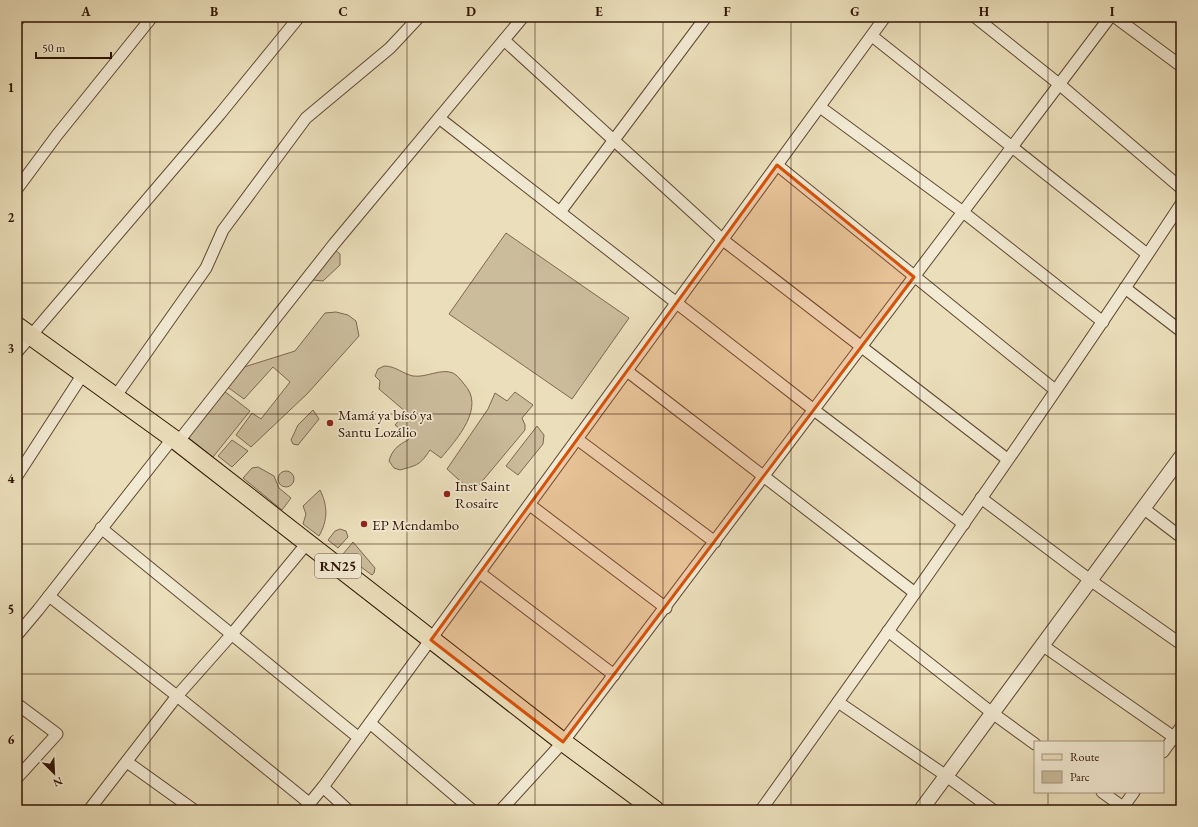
<svg xmlns="http://www.w3.org/2000/svg" width="1198" height="827" font-family="'EB Garamond',serif">
<style>
.green{fill:#cbbc9c;stroke:#7e6850}
.lines{fill:none;stroke-linecap:round;stroke-linejoin:round}
.minor-casing{stroke:#604731;stroke-width:13}
.tertiary-casing{stroke:#604731;stroke-width:16}
.primary-casing{stroke:#311403;stroke-width:20}
.minor{stroke:#f2ead3;stroke-width:11}
.tertiary{stroke:#f2ead3;stroke-width:14}
.primary{stroke:#ebdfbb;stroke-width:18}
.marked{fill:#d6520b;fill-opacity:0.2;stroke:#d6520b;stroke-width:3;stroke-linejoin:round}
.grid{fill:none;stroke:#311403;stroke-width:1;stroke-opacity:0.55}
.poi-dot{fill:#8f2418;stroke:#f2ead3;stroke-width:1.5}
.labels{text-anchor:middle;dominant-baseline:central;stroke-width:3.5;stroke-linejoin:round;paint-order:stroke}
.shield{fill:#f2ead3;stroke:#6b5441;stroke-width:1}
.shield-label{font-size:14px;font-weight:bold;fill:#311403}
.poi-label{font-size:15px;fill:#311403;stroke:#f2ead3;text-anchor:start}
.neatline{fill:none;stroke:#311403;stroke-width:1.5}
.grid-label{font-size:13px;text-anchor:middle;font-weight:bold;fill:#311403}
</style>
<rect width="100%" height="100%" fill="#ebdfbb"/>
<filter id="stains"><feTurbulence type="fractalNoise" baseFrequency=".005" numOctaves="4"/><feColorMatrix values="0 0 0 0 .2 0 0 0 0 .09 0 0 0 0 .02 0 0 0 .5 -.17"/></filter>
<radialGradient id="worn" r=".72"><stop offset=".6" stop-color="#630" stop-opacity="0"/><stop offset="1" stop-color="#630" stop-opacity=".3"/></radialGradient>
<!-- green -->
<g class="green">
<polygon points="506,233 629,318 572,399 449,314"/>
<polygon points="335,250 340,254 340,265 323,281 313,280"/>
<polygon points="336,312 348,315 356,321 359,336 308,393 251,447 236,435 252,413 261,419 290,382 273,367 244,399 226,386 241,368 295,351 325,313"/>
<path d="M384,366C396,366 403,374 413,376C426,378 441,368 453,373C457,375 461,380 464,384C486,407 457,439 441,458L430,450C420,465 418,465 400,470L394,468L389,461C392,450 398,445 408,440L410,436L395,425L406,412L379,389L380,381L375,376L378,369Z"/>
<polygon points="224,391 250,411 213,457 187,437"/>
<polygon points="515,392 533,405 522,418 525,425 525,430 479,485 470,490 447,469 488,409 495,393 507,401"/>
<polygon points="313,410 319,419 298,445 293,444 291,440 298,425"/>
<polygon points="537,426 544,435 543,444 518,475 506,466"/>
<polygon points="232,440 248,451 232,467 218,456"/>
<polygon points="258,467 274,476 279,488 291,498 282,510 243,478 252,468"/>
<circle cx="286" cy="479" r="8"/>
<path d="M320,490C328,506 328,520 319,536L303,524L306,514L303,506Z"/>
<polygon points="340,529 346,531 348,537 338,548 328,540 335,531"/>
<polygon points="353,542 375,568 374,573 372,575 343,554"/>
</g>
<g class="lines">
<defs>
<g id="minor">
<polyline points="975,17 1059,84 1181,188"/>
<polyline points="1115,17 1181,66"/>
<polyline points="17,21 21,17"/>
<polyline points="872,36 1147,254"/>
<polyline points="504,40 723,240 1007,459"/>
<polyline points="820,107 963,212 1103,322"/>
<polyline points="439,118 814,410 964,524"/>
<polyline points="777,165 1055,390"/>
<polyline points="17,189 57,135 152,17"/>
<polyline points="560,212 706,17"/>
<polyline points="1125,288 1181,331"/>
<polyline points="17,352 220,114 299,17"/>
<polyline points="627,371 915,593"/>
<polyline points="115,397 206,268 223,230 306,118 390,48 419,17"/>
<polyline points="577,439 715,542"/>
<polyline points="178,442 334,244 523,17"/>
<polyline points="17,476 83,374"/>
<polyline points="981,498 1090,580 1181,644"/>
<polyline points="530,505 666,608"/>
<polyline points="1143,508 1181,537"/>
<polyline points="101,528 359,738"/>
<polyline points="480,573 614,675"/>
<polyline points="49,596 177,696 309,803"/>
<polyline points="888,631 991,712 1035,744"/>
<polyline points="17,635 38,610 172,439"/>
<polyline points="1042,645 1181,742"/>
<polyline points="838,702 945,775 993,810"/>
<polyline points="17,704 57,734 17,778"/>
<polyline points="370,723 472,810"/>
<polyline points="1163,752 1181,727"/>
<polyline points="127,762 194,810"/>
<polyline points="323,787 348,810"/>
<polyline points="1102,792 1127,810"/>
<polyline points="89,810 177,696 232,634 308,542"/>
<polyline points="304,810 323,787 885,17"/>
<polyline points="501,810 563,742 1110,17"/>
<path d="M761,810C904,610 1046,409 1181,204"/>
<polyline points="1121,810 1134,792"/>
</g>
<polyline id="tertiary" points="921,810 1181,457"/>
<polyline id="primary" points="17,326 178,442 563,742 655,810"/>
</defs>
<!-- minor casing -->
<use href="#minor" class="minor-casing"/>
<!-- tertiary casing -->
<use href="#tertiary" class="tertiary-casing"/>
<!-- primary casing -->
<use href="#primary" class="primary-casing"/>
<!-- minor -->
<use href="#minor" class="minor"/>
<!-- tertiary -->
<use href="#tertiary" class="tertiary"/>
<!-- primary -->
<use href="#primary" class="primary"/>
</g>
<!-- marked area -->
<path class="marked" d="M777,165L914,277L563,742L431,640Z"/>
<!-- grid -->
<path class="grid" d="M150,17V810M278,17V810M407,17V810M535,17V810M663,17V810M791,17V810M920,17V810M1048,17V742M17,152H1181M17,283H1181M17,414H1181M17,544H1181M17,674H1181M1048,792V810"/>
<!-- markers -->
<g class="poi-dot">
<circle cx="330" cy="423" r="4"/>
<circle cx="447" cy="494" r="4"/>
<circle cx="364" cy="524" r="4"/>
</g>
<g class="labels">
<!-- shield labels -->
<rect class="shield" x="315" y="554" width="46" height="24" rx="3"/>
<g class="shield-label">
<text x="338" y="566">RN25</text>
</g>
<!-- poi labels -->
<g class="poi-label">
<text x="338" y="414">Mamá ya bísó ya<tspan x="338" dy="17">Santu Lozálio</tspan></text>
<text x="455" y="485">Inst Saint<tspan x="455" dy="17">Rosaire</tspan></text>
<text x="372" y="524">EP Mendambo</text>
</g>
</g>
<!-- margin -->
<rect width="1198" height="827" fill="none" stroke="#ebdfbb" stroke-width="44"/>
<!-- legend -->
<rect x="1034" y="741" width="130" height="52" fill="#f2ead3" stroke="#a59480"/>
<rect x="1042" y="754" width="20" height="6" fill="#ebdfbb" stroke="#a59480"/>
<text x="1070" y="761" font-size="12" fill="#311403">Route</text>
<rect x="1042" y="771" width="20" height="12" fill="#cbbc9c" stroke="#a59480"/>
<text x="1070" y="781" font-size="12" fill="#311403">Parc</text>
<!-- north arrow -->
<g transform="translate(54 773) rotate(156)" stroke="#f2ead3" stroke-width="3" paint-order="stroke">
<path d="M0-3L7 15L0 10L-7 15Z" fill="#311403"/>
<text y="-6" font-size="11" font-weight="bold" text-anchor="middle" fill="#311403">N</text>
</g>
<!-- scale -->
<path d="M36 52v6h75v-6" fill="none" stroke="#311403" stroke-width="2"/>
<text x="42" y="52" font-size="12" fill="#311403" stroke="#f2ead3" stroke-width="3" paint-order="stroke">50 m</text>
<rect x="22" y="22" width="1154" height="783" class="neatline"/>
<g class="grid-label">
<text x="86" y="16">A</text>
<text x="214" y="16">B</text>
<text x="343" y="16">C</text>
<text x="471" y="16">D</text>
<text x="599" y="16">E</text>
<text x="727" y="16">F</text>
<text x="855" y="16">G</text>
<text x="984" y="16">H</text>
<text x="1112" y="16">I</text>
<text x="11" y="92">1</text>
<text x="11" y="222">2</text>
<text x="11" y="353">3</text>
<text x="11" y="483">4</text>
<text x="11" y="614">5</text>
<text x="11" y="744">6</text>
</g>
<rect width="100%" height="100%" filter="url(#stains)"/>
<rect width="100%" height="100%" fill="url(#worn)"/>
</svg>
